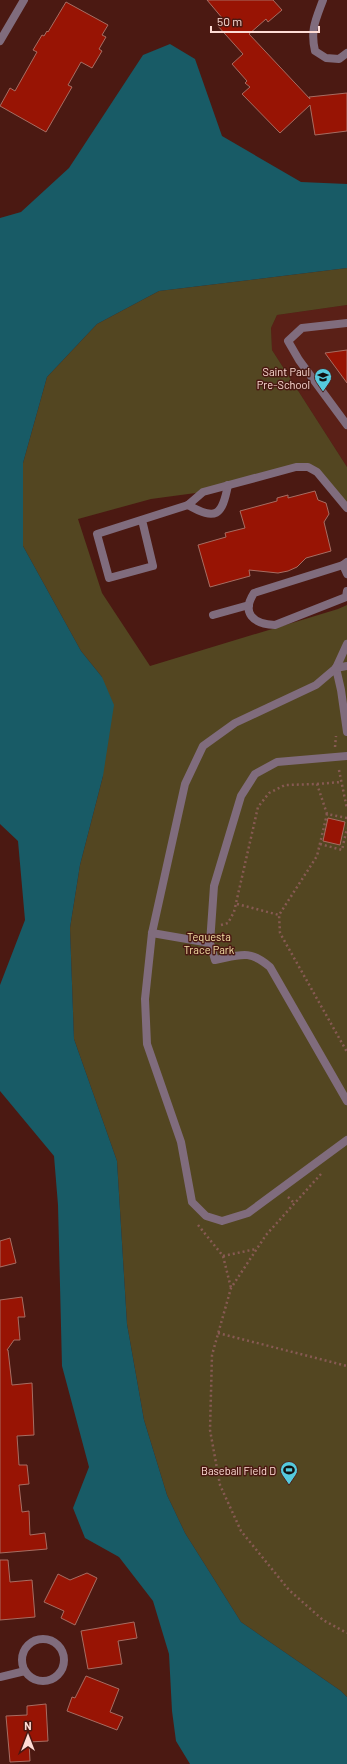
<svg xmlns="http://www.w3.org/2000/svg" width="347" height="1764" font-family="Barlow,sans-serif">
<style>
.built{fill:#5a2017}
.green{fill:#534621}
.water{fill:#185b66}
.building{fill:#981404;stroke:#a76d62}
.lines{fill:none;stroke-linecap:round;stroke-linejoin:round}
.path{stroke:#875a53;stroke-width:2.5;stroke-dasharray:2 3;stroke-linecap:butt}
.service{stroke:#806c7d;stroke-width:8}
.minor{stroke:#806c7d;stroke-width:8}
.labels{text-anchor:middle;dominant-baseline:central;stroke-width:3;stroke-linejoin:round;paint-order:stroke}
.poi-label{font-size:11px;fill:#fedcd5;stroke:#4b1912;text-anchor:end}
.park-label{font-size:11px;fill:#f5e1a6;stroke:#4b1912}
</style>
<rect width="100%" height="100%" fill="#4b1912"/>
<!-- built -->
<polygon class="built" points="347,305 347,467 272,350 271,328 277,315"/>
<!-- green -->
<polygon class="green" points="347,268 347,305 277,315 271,328 272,350 347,467 347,506 308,467 203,492 151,499 78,519 102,593 150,666 338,609 347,605 347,1697 341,1691 241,1622 185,1533 167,1495 144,1420 127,1324 117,1161 74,1039 70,928 80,865 103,776 102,677 81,651 23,546 23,463 47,377 97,324 159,291"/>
<!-- water -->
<polygon class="water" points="170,44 195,59 222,136 301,182 347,184 347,268 159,291 97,324 47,377 23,463 23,546 81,651 102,677 114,705 103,776 80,865 70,928 74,1039 117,1161 127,1324 144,1420 167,1495 185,1533 241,1622 341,1691 347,1697 347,1764 190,1764 176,1741 172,1711 169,1654 153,1601 119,1557 85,1538 73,1508 89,1467 62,1366 58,1205 54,1156 0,1091 0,985 25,920 18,841 0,824 0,218 21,212 69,168 143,55"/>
<!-- building -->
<g class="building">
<polygon points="207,0 273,0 282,10 268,22 266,19 249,34 310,99 309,97 347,93 347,131 315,135 310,105 280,133 242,94 250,87 245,83 247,81 232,64 243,54 217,25 223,19"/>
<polygon points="66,2 108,25 102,35 106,37 99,49 102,51 92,68 81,62 68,85 72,87 46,132 0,106 10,88 15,91 37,52 33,50 42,35 44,36 47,31 48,32"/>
<polygon points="347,350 347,383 325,353"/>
<polygon points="315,491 318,500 326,503 329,514 324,522 331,551 306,558 297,567 288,571 278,573 249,570 250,576 210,587 198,545 226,537 225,533 245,528 240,511 277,501 277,498 288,495 288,498"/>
<polygon points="328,818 345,822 340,845 323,841"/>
<polygon points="10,1238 16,1263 0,1267 0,1241"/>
<polygon points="22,1297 25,1317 18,1317 20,1340 14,1340 7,1350 8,1350 12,1385 32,1383 34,1435 17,1436 19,1465 27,1465 29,1484 19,1485 22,1512 29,1511 30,1535 45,1533 47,1549 0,1553 0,1300"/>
<polygon points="0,1560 8,1560 10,1582 32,1580 35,1617 0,1620"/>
<polygon points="87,1573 97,1578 75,1625 61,1618 64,1611 44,1602 58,1574 70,1580"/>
<polygon points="134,1622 137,1638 118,1641 122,1664 88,1669 81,1631"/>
<polygon points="86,1676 119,1689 110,1712 123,1717 117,1730 67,1711 72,1697 75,1698"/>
<polygon points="46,1704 48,1741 29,1742 30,1761 10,1762 6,1716 27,1715 27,1706"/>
</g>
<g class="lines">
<!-- path -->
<g class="path">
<polyline points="335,747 336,736"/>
<polyline points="339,770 347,809"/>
<polyline points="317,784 341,782"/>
<polyline points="347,818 327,814 317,856 279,915 280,933 347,1052"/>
<polyline points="320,844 342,850 347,828"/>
<polyline points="237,904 279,915"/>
<polyline points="221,925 228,923 234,912 258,807 269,793 285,785 317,784 327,814"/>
<polyline points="321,1174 266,1235 231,1288 212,1355 210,1430 220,1485 241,1531 289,1590 323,1620 347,1633"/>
<polyline points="288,1197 294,1203"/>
<polyline points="198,1225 223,1256 231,1288"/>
<polyline points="223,1256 256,1249"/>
<polyline points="218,1333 347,1366"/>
</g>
<!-- service -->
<g class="service">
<polyline points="347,323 302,328 288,341 299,360 347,425"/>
<path d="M188,505C216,521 222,516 228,485"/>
<polyline points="142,520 153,566 109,578 97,534 188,505 203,492 296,467 308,467 317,472 347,508"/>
<path d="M347,562L343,565L254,593C241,613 253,624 275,625L346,597L347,591"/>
<polyline points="343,565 347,574"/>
<polyline points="213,615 249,605"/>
<polyline points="347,732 341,690 336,668 316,685 235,723 203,746 185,784 152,933 145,999 147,1044 181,1142 192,1202 206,1216 222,1221 248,1213 347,1140"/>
<path d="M347,756L277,762L255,774L241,796L214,886L210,943L215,960C240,955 249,949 270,967L347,1101"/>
<polyline points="152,933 210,943"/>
</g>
<!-- minor -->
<g class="minor">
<path d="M323,0C316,19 310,30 315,51L326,58L339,59L347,53"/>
<polyline points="0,41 24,0"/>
<polyline points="336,668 347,644"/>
<polyline points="336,668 347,666"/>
<circle cx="43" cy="1660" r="21"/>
<polyline points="0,1677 25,1671"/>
</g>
</g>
<!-- icons -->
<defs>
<symbol id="school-pin" viewBox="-11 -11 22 30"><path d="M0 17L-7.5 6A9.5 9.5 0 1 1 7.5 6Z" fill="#55cade" stroke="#4b1912"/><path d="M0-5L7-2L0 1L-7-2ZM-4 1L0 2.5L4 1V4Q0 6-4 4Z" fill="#111"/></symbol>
<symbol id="stadium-pin" viewBox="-11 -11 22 30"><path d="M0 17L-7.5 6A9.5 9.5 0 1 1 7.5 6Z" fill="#55cade" stroke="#4b1912"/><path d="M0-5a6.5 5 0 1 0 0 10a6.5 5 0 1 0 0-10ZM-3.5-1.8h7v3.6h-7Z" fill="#111"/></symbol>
</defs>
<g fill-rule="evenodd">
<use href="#school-pin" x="313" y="367" width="20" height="27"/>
<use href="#stadium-pin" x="279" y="1460" width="20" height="27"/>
</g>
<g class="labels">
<!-- poi labels -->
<g class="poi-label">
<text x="310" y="371">Saint Paul<tspan x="310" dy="13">Pre-School</tspan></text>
<text x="276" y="1470">Baseball Field D</text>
</g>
<!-- park labels -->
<g class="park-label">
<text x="209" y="936">Tequesta<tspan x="209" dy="13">Trace Park</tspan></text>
</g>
</g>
<!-- north arrow -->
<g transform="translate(28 1736)" stroke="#4b1912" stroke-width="3" paint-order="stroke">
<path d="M0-3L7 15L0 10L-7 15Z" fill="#fedcd5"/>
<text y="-6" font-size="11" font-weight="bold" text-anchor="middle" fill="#fedcd5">N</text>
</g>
<!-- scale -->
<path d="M211 26v6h108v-6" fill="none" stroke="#fedcd5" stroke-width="2"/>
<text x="217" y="26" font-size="12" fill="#fedcd5" stroke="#4b1912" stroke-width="3" paint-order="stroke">50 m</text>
</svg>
